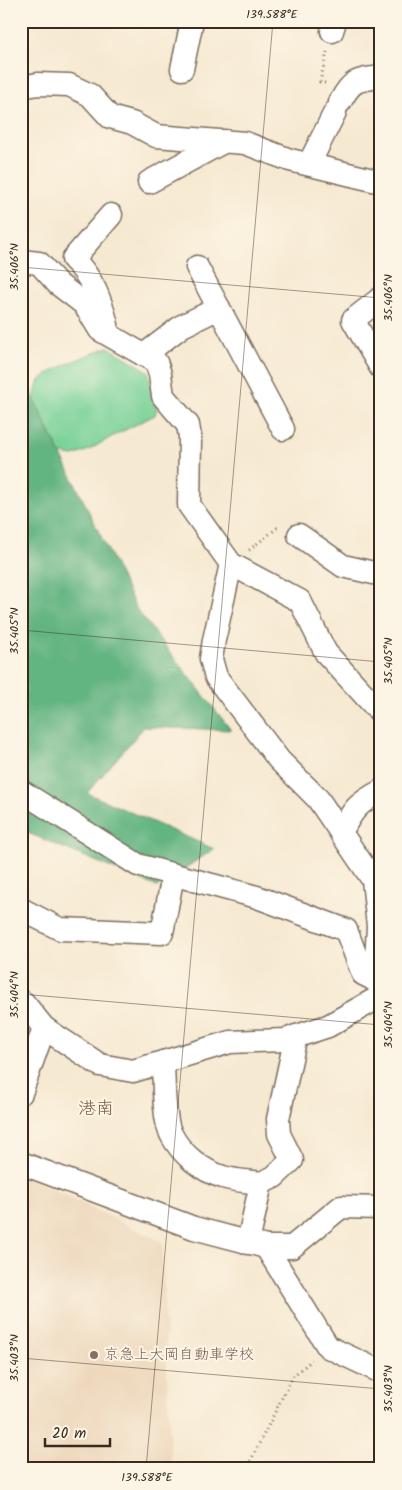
<svg xmlns="http://www.w3.org/2000/svg" width="402" height="1490" font-family="Kalam,'Klee One',sans-serif">
<style>
.built{fill:#edd7bb}
.green{fill:#79d298;stroke:#5a7e5b}
.forest{fill:#62b480;stroke:#4e6f4f}
.lines{fill:none;stroke-linecap:round;stroke-linejoin:round}
.minor-casing{stroke:#7c6d5d;stroke-width:25}
.path{stroke:#7c6d5d;stroke-width:3;stroke-dasharray:1 4;stroke-linecap:butt}
.minor{stroke:#fff;stroke-width:22}
.ticks{fill:none;stroke:#3b2a1e;stroke-width:1;stroke-opacity:0.45}
.education-dot{fill:#8d6e63;stroke:#fcf5e5;stroke-width:2}
.labels{text-anchor:middle;dominant-baseline:central;stroke-width:4;stroke-linejoin:round;paint-order:stroke}
.education-label{font-size:15px;fill:#785e54;stroke:#fcf5e5;text-anchor:start}
.quarter-label{font-size:18px;fill:#7b5a40;stroke:#fcf5e5}
.neatline{fill:none;stroke:#3b2a1e;stroke-width:2}
.ticks-label{font-size:12px;text-anchor:middle;fill:#3b2a1e}
</style>
<rect width="100%" height="100%" fill="#fcf5e5"/>
<filter id="ink" filterUnits="userSpaceOnUse"><feTurbulence type="fractalNoise" baseFrequency=".02" numOctaves="2"/><feDisplacementMap in="SourceGraphic" scale="10" xChannelSelector="R" yChannelSelector="G"/><feConvolveMatrix kernelMatrix="1 2 1 2 8 2 1 2 1" color-interpolation-filters="sRGB"/></filter>
<filter id="wash" filterUnits="userSpaceOnUse"><feTurbulence type="fractalNoise" baseFrequency=".0096" numOctaves="4" result="noise"/><feDisplacementMap in="SourceGraphic" scale="20" xChannelSelector="R" yChannelSelector="G"/><feGaussianBlur stdDeviation="1.12" result="paint"/><feColorMatrix in="noise" values="0 0 0 0 0 0 0 0 0 0 0 0 0 0 0 0 0 1.4 0 .05"/><feComposite in="paint" operator="in"/></filter>
<g filter="url(#wash)">
<rect width="100%" height="100%" fill="#f6e9d1"/>
<!-- built -->
<polygon class="built" points="21,1174 162,1242 171,1469 21,1469"/>
<!-- green -->
<path class="green" d="M108,347L148,371L157,408L155,415L113,436L89,450L73,456L52,452L32,424C34,411 33,394 39,382C46,370 94,353 108,347Z"/>
<!-- forest -->
<polygon class="forest" points="21,373 137,610 231,730 144,727 87,793 214,849 157,887 21,830"/>
</g>
<g filter="url(#ink)">
<g class="lines">
<defs>
<g id="minor">
<polyline points="332,31 335,21"/>
<polyline points="182,69 192,21"/>
<polyline points="21,87 38,84 69,85 90,95 110,117 132,123 156,136 245,143 290,160 381,182"/>
<path d="M340,102C352,80 356,80 381,77"/>
<polyline points="309,164 335,112"/>
<polyline points="149,182 225,141"/>
<polyline points="21,261 39,263 58,284 84,304 100,330 156,362 160,374 163,396 188,425 190,437 189,505 231,564 300,601 326,653 381,713"/>
<polyline points="197,267 283,429"/>
<polyline points="381,298 353,320 381,368"/>
<path d="M107,325C101,300 92,277 73,259L111,215"/>
<polyline points="144,355 182,326 219,308"/>
<polyline points="299,535 343,566 378,574 381,573"/>
<polyline points="231,564 214,640 211,659 216,677 279,760 318,799 373,880 378,926 375,981"/>
<polyline points="21,791 138,865 257,897 346,930 363,974 381,983"/>
<path d="M341,833C352,810 358,803 381,791"/>
<polyline points="21,909 60,929 162,933 173,875"/>
<polyline points="21,1003 24,1003 44,1028 100,1065 133,1071 230,1042 285,1040 328,1026 381,996"/>
<path d="M163,1062C164,1080 163,1119 171,1134C181,1154 202,1171 223,1177C235,1181 248,1181 261,1183"/>
<polyline points="21,1093 44,1028"/>
<polyline points="21,1163 194,1228 266,1247"/>
<polyline points="381,1208 341,1207 292,1247 266,1247 328,1347 381,1372"/>
<polyline points="248,1243 261,1183 274,1177 292,1160 279,1134 278,1119 296,1036"/>
</g>
</defs>
<!-- minor casing -->
<use href="#minor" class="minor-casing"/>
<!-- path -->
<g class="path">
<polyline points="325,83 320,82 327,52"/>
<polyline points="249,550 277,528 280,528"/>
<polyline points="244,1469 251,1460 293,1376 312,1360"/>
</g>
<!-- minor -->
<use href="#minor" class="minor"/>
</g>
</g>
<!-- ticks -->
<path class="ticks" d="M21,267L381,298M21,630L381,662M21,994L381,1025M21,1358L381,1389M146,1469L273,21"/>
<!-- markers -->
<circle class="education-dot" cx="94" cy="1355" r="5"/>
<g class="labels">
<!-- education labels -->
<g class="education-label">
<text x="104" y="1355">京急上大岡自動車学校</text>
</g>
<!-- quarter labels -->
<g class="quarter-label">
<text x="96" y="1109">港南</text>
</g>
</g>
<!-- margin -->
<rect width="402" height="1490" fill="none" stroke="#fcf5e5" stroke-width="55"/>
<!-- scale -->
<path d="M45 1438v8h65v-8" fill="none" stroke="#3b2a1e" stroke-width="2.5"/>
<text x="52" y="1438" font-size="15" fill="#3b2a1e" stroke="#fcf5e5" stroke-width="4" paint-order="stroke">20 m</text>
<rect x="28" y="28" width="346" height="1434" class="neatline"/>
<g class="ticks-label">
<text x="272" y="18">139.588°E</text>
<text transform="translate(14 267) rotate(-90)" y="4">35.406°N</text>
<text transform="translate(388 298) rotate(-90)" y="4">35.406°N</text>
<text transform="translate(14 631) rotate(-90)" y="4">35.405°N</text>
<text transform="translate(388 661) rotate(-90)" y="4">35.405°N</text>
<text transform="translate(14 995) rotate(-90)" y="4">35.404°N</text>
<text transform="translate(388 1025) rotate(-90)" y="4">35.404°N</text>
<text transform="translate(14 1358) rotate(-90)" y="4">35.403°N</text>
<text transform="translate(388 1389) rotate(-90)" y="4">35.403°N</text>
<text x="147" y="1481">139.588°E</text>
</g>
</svg>
